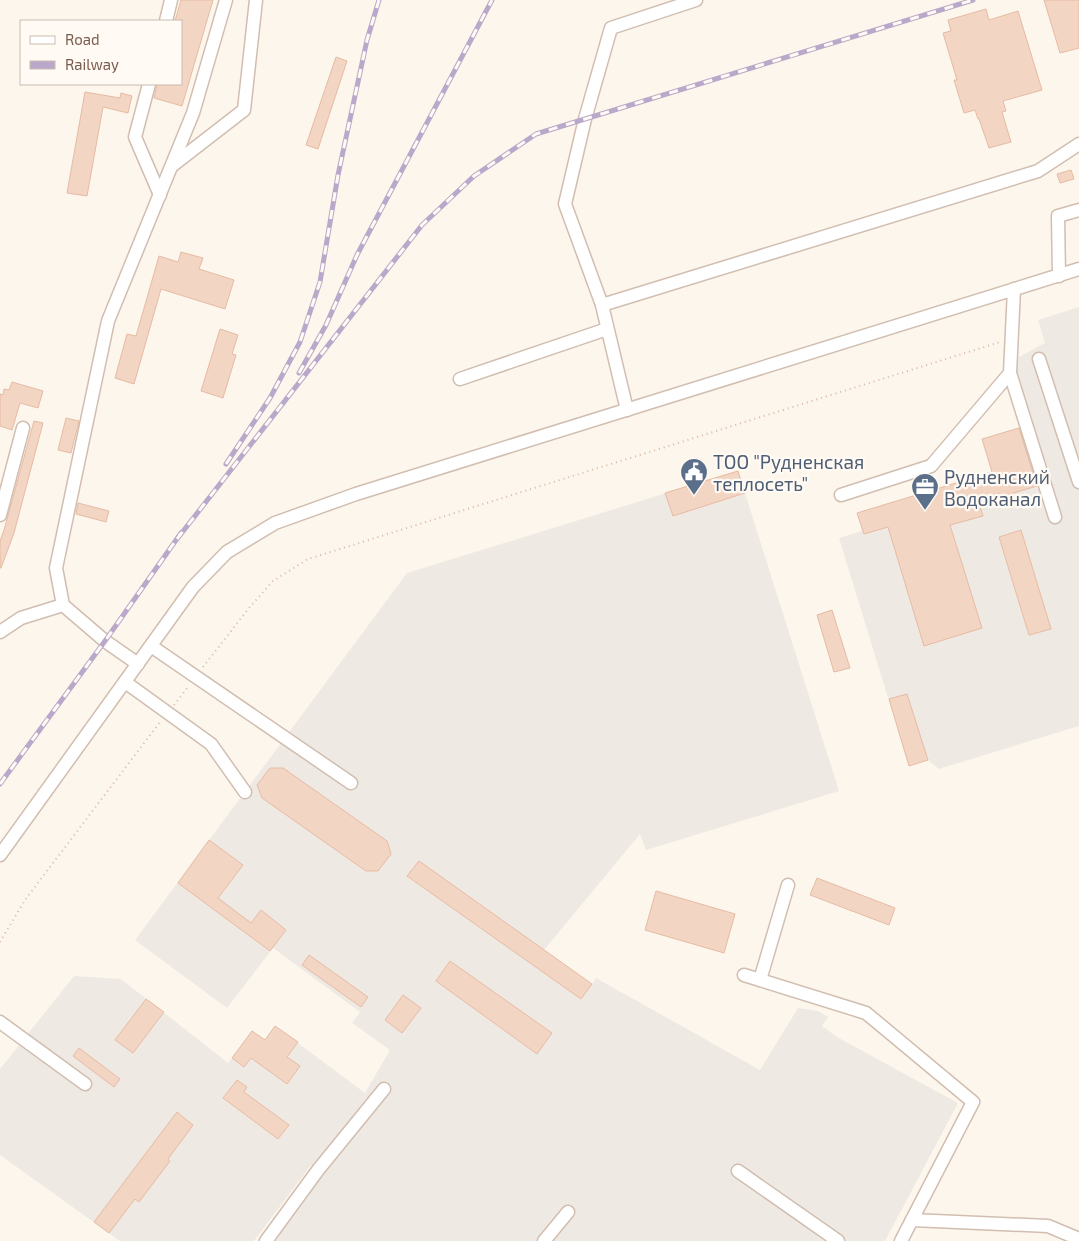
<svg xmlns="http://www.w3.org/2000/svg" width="1079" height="1241" font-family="'Exo 2',sans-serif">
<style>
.industrial{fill:#efe9e4}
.building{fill:#f3d5c3;stroke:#e6bba3}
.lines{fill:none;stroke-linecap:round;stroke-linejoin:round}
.minor-casing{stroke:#d1beb0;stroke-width:15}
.path{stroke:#d9b8a5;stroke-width:2;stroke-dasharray:1 4;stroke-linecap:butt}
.minor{stroke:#fff;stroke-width:12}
.rail-casing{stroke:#b9a8c9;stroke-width:5}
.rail{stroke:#fffaf3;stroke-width:3;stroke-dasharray:9;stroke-linecap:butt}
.labels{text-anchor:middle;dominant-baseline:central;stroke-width:4.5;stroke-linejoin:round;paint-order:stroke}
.service-label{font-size:19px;fill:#4e5e75;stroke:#fffaf3;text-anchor:start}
</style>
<rect width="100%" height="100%" fill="#fdf6ec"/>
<!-- industrial -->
<g class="industrial">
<polygon points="1079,307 1079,726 939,769 928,760 909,766 839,538 862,531 857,513 992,472 982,439 1021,427 1050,482 1016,372 1017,358 1045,343 1038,320"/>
<polygon points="738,471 839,791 646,850 640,834 544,950 592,984 596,978 760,1070 798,1008 818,1011 828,1017 822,1026 837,1037 958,1103 885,1241 272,1241 322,1173 311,1165 254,1241 120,1241 0,1155 0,1069 74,976 121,979 228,1063 252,1031 265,1040 275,1026 365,1093 390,1050 352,1023 360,1012 273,948 227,1008 135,940 407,573"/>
</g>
<!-- building -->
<g class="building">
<polygon points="181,0 213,0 182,106 154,98 157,84 181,84 181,21 175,21"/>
<polygon points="1044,0 1079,0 1079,48 1060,53"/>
<polygon points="986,9 989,20 1018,11 1042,90 1003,101 1006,111 1002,112 1011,142 989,148 979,119 978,119 975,110 964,113 954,80 957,80 943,33 951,31 948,20"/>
<polygon points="336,57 347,61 318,149 306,145"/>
<polygon points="85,92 120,98 121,93 132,96 128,113 103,107 87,196 67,193"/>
<polygon points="1071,170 1074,179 1060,183 1057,174"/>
<polygon points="181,252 203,258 199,269 234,280 225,309 161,289 134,384 115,378 127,334 136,336 159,256 178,262"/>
<polygon points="220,329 238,335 232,354 236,355 223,398 201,391"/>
<polygon points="12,382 43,391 38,408 20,403 12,430 0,426 0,394 3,395 4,389 9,390"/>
<polygon points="66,418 79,421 71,453 58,450"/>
<polygon points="34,421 43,423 14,533 1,568 0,568 0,541 4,530"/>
<polygon points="1019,428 1037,486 1000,497 999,493 978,500 983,516 950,525 982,628 924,646 888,527 864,534 857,513 992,472 982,439"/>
<polygon points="738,471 745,493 673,516 665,493"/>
<polygon points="78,503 109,511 106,522 76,514"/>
<polygon points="1021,530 1051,629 1029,635 999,537"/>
<polygon points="832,610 850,668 834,672 817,615"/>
<polygon points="907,694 928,760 909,766 889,699"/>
<polygon points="270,768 283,768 387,841 391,854 378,871 366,871 262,798 257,785"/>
<polygon points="209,840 243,865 218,898 251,923 261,910 286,930 270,951 178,883"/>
<polygon points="419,861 592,984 581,999 407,876"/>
<polygon points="817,878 895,908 889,925 810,895"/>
<polygon points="656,891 735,914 724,953 645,930"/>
<polygon points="309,955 368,997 361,1007 302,965"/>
<polygon points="450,961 552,1033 537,1054 436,981"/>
<polygon points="403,995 421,1008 402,1033 385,1020"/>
<polygon points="146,999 164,1012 133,1053 115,1040"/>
<polygon points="275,1026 298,1042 287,1057 300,1066 287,1084 251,1058 244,1067 232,1058 252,1031 265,1040"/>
<polygon points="79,1048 120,1079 114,1087 73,1056"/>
<polygon points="237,1080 247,1087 244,1092 289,1125 278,1139 223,1098"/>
<polygon points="177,1112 193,1125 168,1159 170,1161 139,1202 135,1199 109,1233 94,1222"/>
</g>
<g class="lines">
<defs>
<g id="minor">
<polyline points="166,21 171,0"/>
<polyline points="149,84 135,137 160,195"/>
<polyline points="173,165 244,110 256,0"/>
<polyline points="1059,276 1058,216 1079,210"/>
<polyline points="1014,289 1010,373 1055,517"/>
<polyline points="602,305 1038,171 1079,144"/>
<polyline points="1039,359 1079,482"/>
<polyline points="460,379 607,329"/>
<polyline points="627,410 602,305 565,204 585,119 611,28 696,0"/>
<polyline points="841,495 931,466 1010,373"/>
<polyline points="0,515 23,428"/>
<polyline points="0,632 21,618 63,605"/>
<polyline points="151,646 351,783"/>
<polyline points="138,664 105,641 63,605 56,568 108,321 193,113 226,0"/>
<polyline points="125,682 211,744 245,792"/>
<polyline points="0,855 193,587 227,552 275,523 356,494 1079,269"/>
<polyline points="744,975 866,1013 973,1102 901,1241"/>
<polyline points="760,980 788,885"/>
<polyline points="0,1022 85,1084"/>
<polyline points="738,1171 838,1241"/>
<polyline points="912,1220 1048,1226 1079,1239"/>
<polyline points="266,1241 318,1170 384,1089"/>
<polyline points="544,1241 568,1212"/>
</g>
</defs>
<!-- minor casing -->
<use href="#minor" class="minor-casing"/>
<!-- path -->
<g class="path">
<polyline points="203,667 249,608 273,581 308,559 1000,342"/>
<polyline points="174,705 188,687"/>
<polyline points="0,942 25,900 160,722"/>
</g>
<!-- minor -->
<use href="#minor" class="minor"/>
<defs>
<g id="rail">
<polyline points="299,373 326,325 357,255 492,0"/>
<polyline points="226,464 270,398 300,342 320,282 338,175 367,40 379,0"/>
<polyline points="177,539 422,225 474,176 536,134 973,0"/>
<polyline points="0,784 105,641 181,533"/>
</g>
</defs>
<!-- rail casing -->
<use href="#rail" class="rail-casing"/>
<!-- rail -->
<use href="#rail" class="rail"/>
</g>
<!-- icons -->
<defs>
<symbol id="civic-pin" viewBox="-11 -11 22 30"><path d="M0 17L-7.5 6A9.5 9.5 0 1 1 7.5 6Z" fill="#5c6f8a" stroke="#fffaf3"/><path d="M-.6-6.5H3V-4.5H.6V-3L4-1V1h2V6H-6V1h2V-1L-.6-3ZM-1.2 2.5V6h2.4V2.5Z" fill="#fff"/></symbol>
<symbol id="office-pin" viewBox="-11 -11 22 30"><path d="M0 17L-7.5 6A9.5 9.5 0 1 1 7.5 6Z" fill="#5c6f8a" stroke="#fffaf3"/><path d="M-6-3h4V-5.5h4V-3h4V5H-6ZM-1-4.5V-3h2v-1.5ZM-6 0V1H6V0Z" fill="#fff"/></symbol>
</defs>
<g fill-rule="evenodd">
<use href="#civic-pin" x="678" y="456" width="32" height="43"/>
<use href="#office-pin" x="909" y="471" width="32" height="43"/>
</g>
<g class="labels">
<!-- service labels -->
<g class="service-label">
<text x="713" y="461">ТОО "Рудненская<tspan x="713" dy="22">теплосеть"</tspan></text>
<text x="944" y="476">Рудненский<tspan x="944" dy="22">Водоканал</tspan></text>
</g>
</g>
<!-- legend -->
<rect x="20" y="20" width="162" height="65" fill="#fffaf3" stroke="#cabbb1"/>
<rect x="30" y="36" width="25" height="8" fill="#ffffff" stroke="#cabbb1"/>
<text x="65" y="45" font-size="15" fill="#7a5c4d">Road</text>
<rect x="30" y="61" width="25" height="8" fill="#b9a8c9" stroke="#cabbb1"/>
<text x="65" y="70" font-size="15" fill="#7a5c4d">Railway</text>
</svg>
